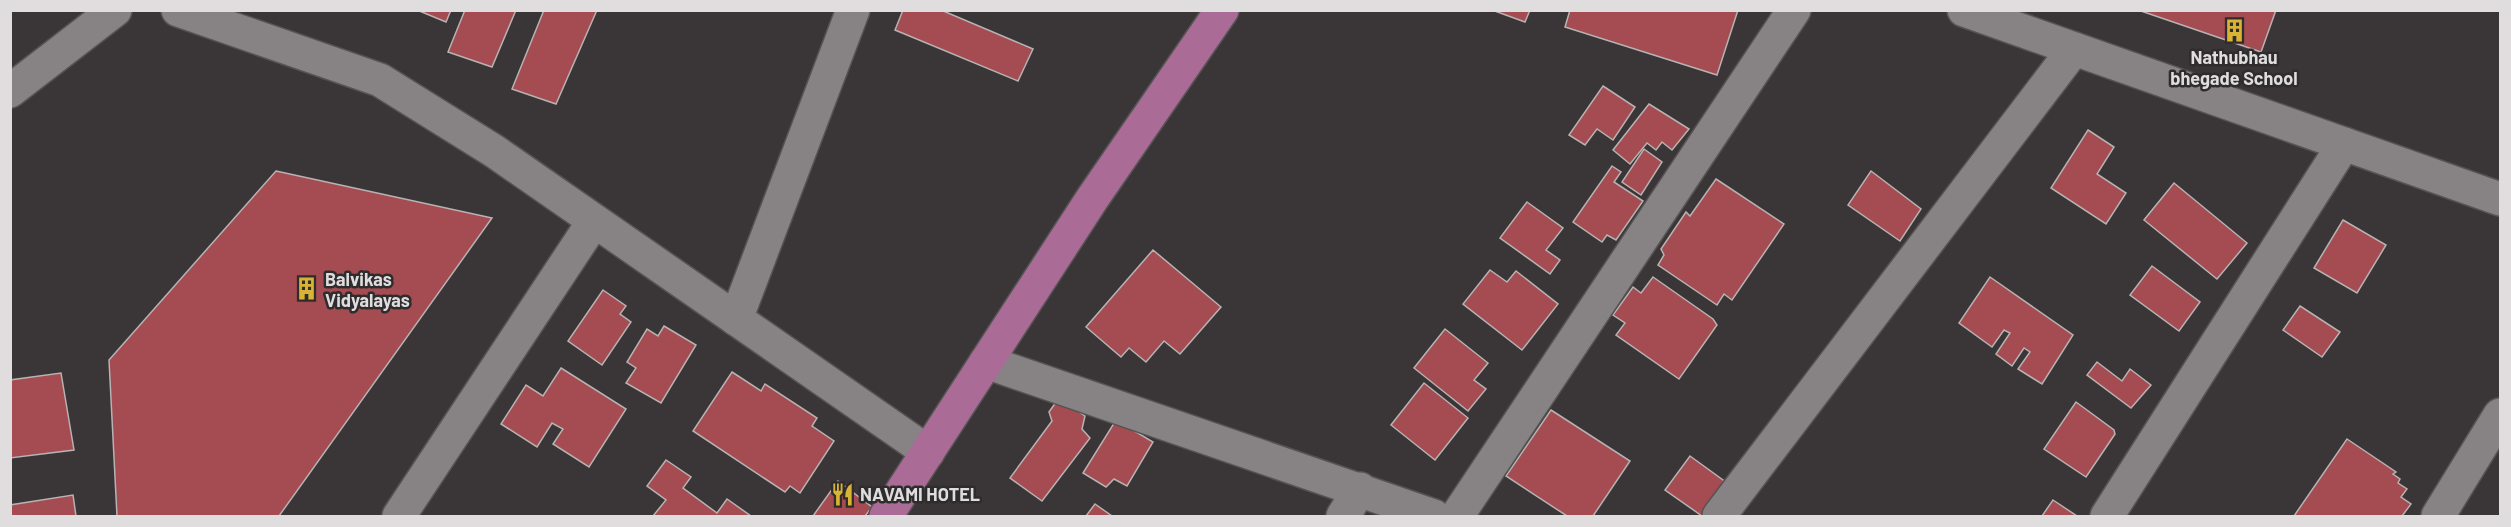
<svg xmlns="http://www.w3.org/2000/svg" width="2511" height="527" font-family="Barlow,sans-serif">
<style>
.building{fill:#a54b52;stroke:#b7b3b3;stroke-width:1.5}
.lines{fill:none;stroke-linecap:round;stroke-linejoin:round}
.minor-casing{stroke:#565353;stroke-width:36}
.major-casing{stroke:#565353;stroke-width:36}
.minor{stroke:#878384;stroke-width:33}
.major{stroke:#aa6b97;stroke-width:33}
.labels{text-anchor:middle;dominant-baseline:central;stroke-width:5;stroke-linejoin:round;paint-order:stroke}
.poi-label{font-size:18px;font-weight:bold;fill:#dfdddd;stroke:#2f2c2d;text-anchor:start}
</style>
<rect width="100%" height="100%" fill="#3a3637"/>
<!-- building -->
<g class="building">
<polygon points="417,10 451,10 446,22"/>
<polygon points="465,10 516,10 492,67 448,52"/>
<polygon points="544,10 597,10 556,104 512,89"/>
<polygon points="903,10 941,10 1033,49 1018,81 895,30"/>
<polygon points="1492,10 1530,10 1525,22"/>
<polygon points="1570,10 1738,10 1717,75 1565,27"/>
<polygon points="2138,10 2276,10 2261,52"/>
<polygon points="1603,86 1635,107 1613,140 1597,129 1585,145 1569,135"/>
<polygon points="1649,104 1689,129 1672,150 1662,142 1656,150 1647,143 1630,164 1613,150"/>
<polygon points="2088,130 2114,147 2097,174 2126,193 2106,224 2051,188"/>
<polygon points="1644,149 1662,162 1641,195 1622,182"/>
<polygon points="1612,166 1621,172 1614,182 1643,201 1616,240 1607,235 1602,242 1573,222"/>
<polygon points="276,171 492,218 279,516 117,516 109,360"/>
<polygon points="1871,171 1921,209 1900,241 1848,205"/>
<polygon points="1716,179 1784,224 1732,300 1724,294 1717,305 1658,265 1664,255 1661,249 1686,212 1690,216"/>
<polygon points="2174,183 2247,243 2217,279 2144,220"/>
<polygon points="1527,202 1563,228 1546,250 1560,260 1550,274 1500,238"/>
<polygon points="2343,220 2386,245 2357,293 2314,268"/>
<polygon points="1153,250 1221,307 1180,354 1164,341 1146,362 1129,348 1121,357 1086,327"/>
<polygon points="2152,266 2200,302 2179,331 2130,295"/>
<polygon points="1490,270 1507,282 1516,271 1558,304 1522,350 1463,304"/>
<polygon points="1653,277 1713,319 1717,325 1679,379 1616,335 1625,323 1613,315 1633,287 1641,293"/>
<polygon points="1990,277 2073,335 2042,384 2018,369 2030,352 2024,348 2012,366 1996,354 2010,333 2004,330 1992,347 1959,323"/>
<polygon points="603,290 626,306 620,314 631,322 602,365 568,341"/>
<polygon points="2300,306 2340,332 2322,357 2283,330"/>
<polygon points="664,326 696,345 661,403 626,383 636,368 627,362 647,329 658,336"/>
<polygon points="1445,329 1488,363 1474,380 1486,389 1468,411 1414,368"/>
<polygon points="2097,362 2122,381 2130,369 2151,385 2131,408 2087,375"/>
<polygon points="561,368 626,409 589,467 553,444 563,429 552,423 537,447 501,424 526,385 543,396"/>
<polygon points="732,372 761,391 765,384 817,418 812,426 834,441 800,493 790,486 785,492 693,431"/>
<polygon points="61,373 74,450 10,458 10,380"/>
<polygon points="1424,383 1468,418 1435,460 1391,425"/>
<polygon points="1059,398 1085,416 1082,429 1090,438 1042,501 1010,478 1052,421 1049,412"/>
<polygon points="2076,402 2114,430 2115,434 2086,477 2044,449"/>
<polygon points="1551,410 1630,461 1593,516 1567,516 1506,476"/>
<polygon points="1116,420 1153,442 1127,486 1114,479 1106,487 1083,473"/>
<polygon points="2347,439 2396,472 2393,474 2400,479 2398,483 2407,489 2401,497 2411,504 2402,516 2294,516"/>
<polygon points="1690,456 1727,483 1702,516 1665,490"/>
<polygon points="666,460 691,477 683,488 717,513 727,499 751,516 653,516 666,500 647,486"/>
<polygon points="838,481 872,507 865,516 813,516"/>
<polygon points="73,495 76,516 10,516 10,505"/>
<polygon points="2053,500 2077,516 2042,516"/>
<polygon points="1095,504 1112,516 1086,516"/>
</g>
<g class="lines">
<defs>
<g id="minor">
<polyline points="178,10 380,80 494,151 928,452"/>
<polyline points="1964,10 2500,199"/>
<polyline points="10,91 115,10"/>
<polyline points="736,319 853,10"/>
<polyline points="986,362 1434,516"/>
<polyline points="399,516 594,221"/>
<polyline points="1343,516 1360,489"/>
<polyline points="1457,516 1794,10"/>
<polyline points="1719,516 2074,49"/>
<polyline points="2107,516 2344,144"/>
<polyline points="2438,516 2500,415"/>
</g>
<polyline id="major" points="886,516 1092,199 1222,10"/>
</defs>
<!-- minor casing -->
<use href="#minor" class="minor-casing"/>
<!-- major casing -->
<use href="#major" class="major-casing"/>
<!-- minor -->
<use href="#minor" class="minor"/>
<!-- major -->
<use href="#major" class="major"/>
</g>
<!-- icons -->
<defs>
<symbol id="building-bare" viewBox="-9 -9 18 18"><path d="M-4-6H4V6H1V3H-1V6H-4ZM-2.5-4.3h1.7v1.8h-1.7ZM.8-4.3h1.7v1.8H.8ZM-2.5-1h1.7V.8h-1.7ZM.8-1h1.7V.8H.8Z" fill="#d9b334" stroke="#2f2c2d" stroke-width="2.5" paint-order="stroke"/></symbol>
<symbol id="restaurant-bare" viewBox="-9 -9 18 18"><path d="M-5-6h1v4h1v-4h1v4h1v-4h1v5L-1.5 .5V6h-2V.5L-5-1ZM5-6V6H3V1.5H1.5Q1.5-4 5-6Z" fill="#d9b334" stroke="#2f2c2d" stroke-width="2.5" paint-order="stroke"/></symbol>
</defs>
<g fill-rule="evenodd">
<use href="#building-bare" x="2218" y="14" width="33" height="33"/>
<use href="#building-bare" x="290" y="272" width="33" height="33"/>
<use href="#restaurant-bare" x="826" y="478" width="33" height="33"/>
</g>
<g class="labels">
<!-- poi labels -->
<g class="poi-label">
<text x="2234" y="57" text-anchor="middle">Nathubhau<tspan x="2234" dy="21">bhegade School</tspan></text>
<text x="325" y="279">Balvikas<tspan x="325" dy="21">Vidyalayas</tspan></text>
<text x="860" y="494">NAVAMI HOTEL</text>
</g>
</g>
<!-- border -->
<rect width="2511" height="527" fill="none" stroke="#dfdddd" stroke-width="24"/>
</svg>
